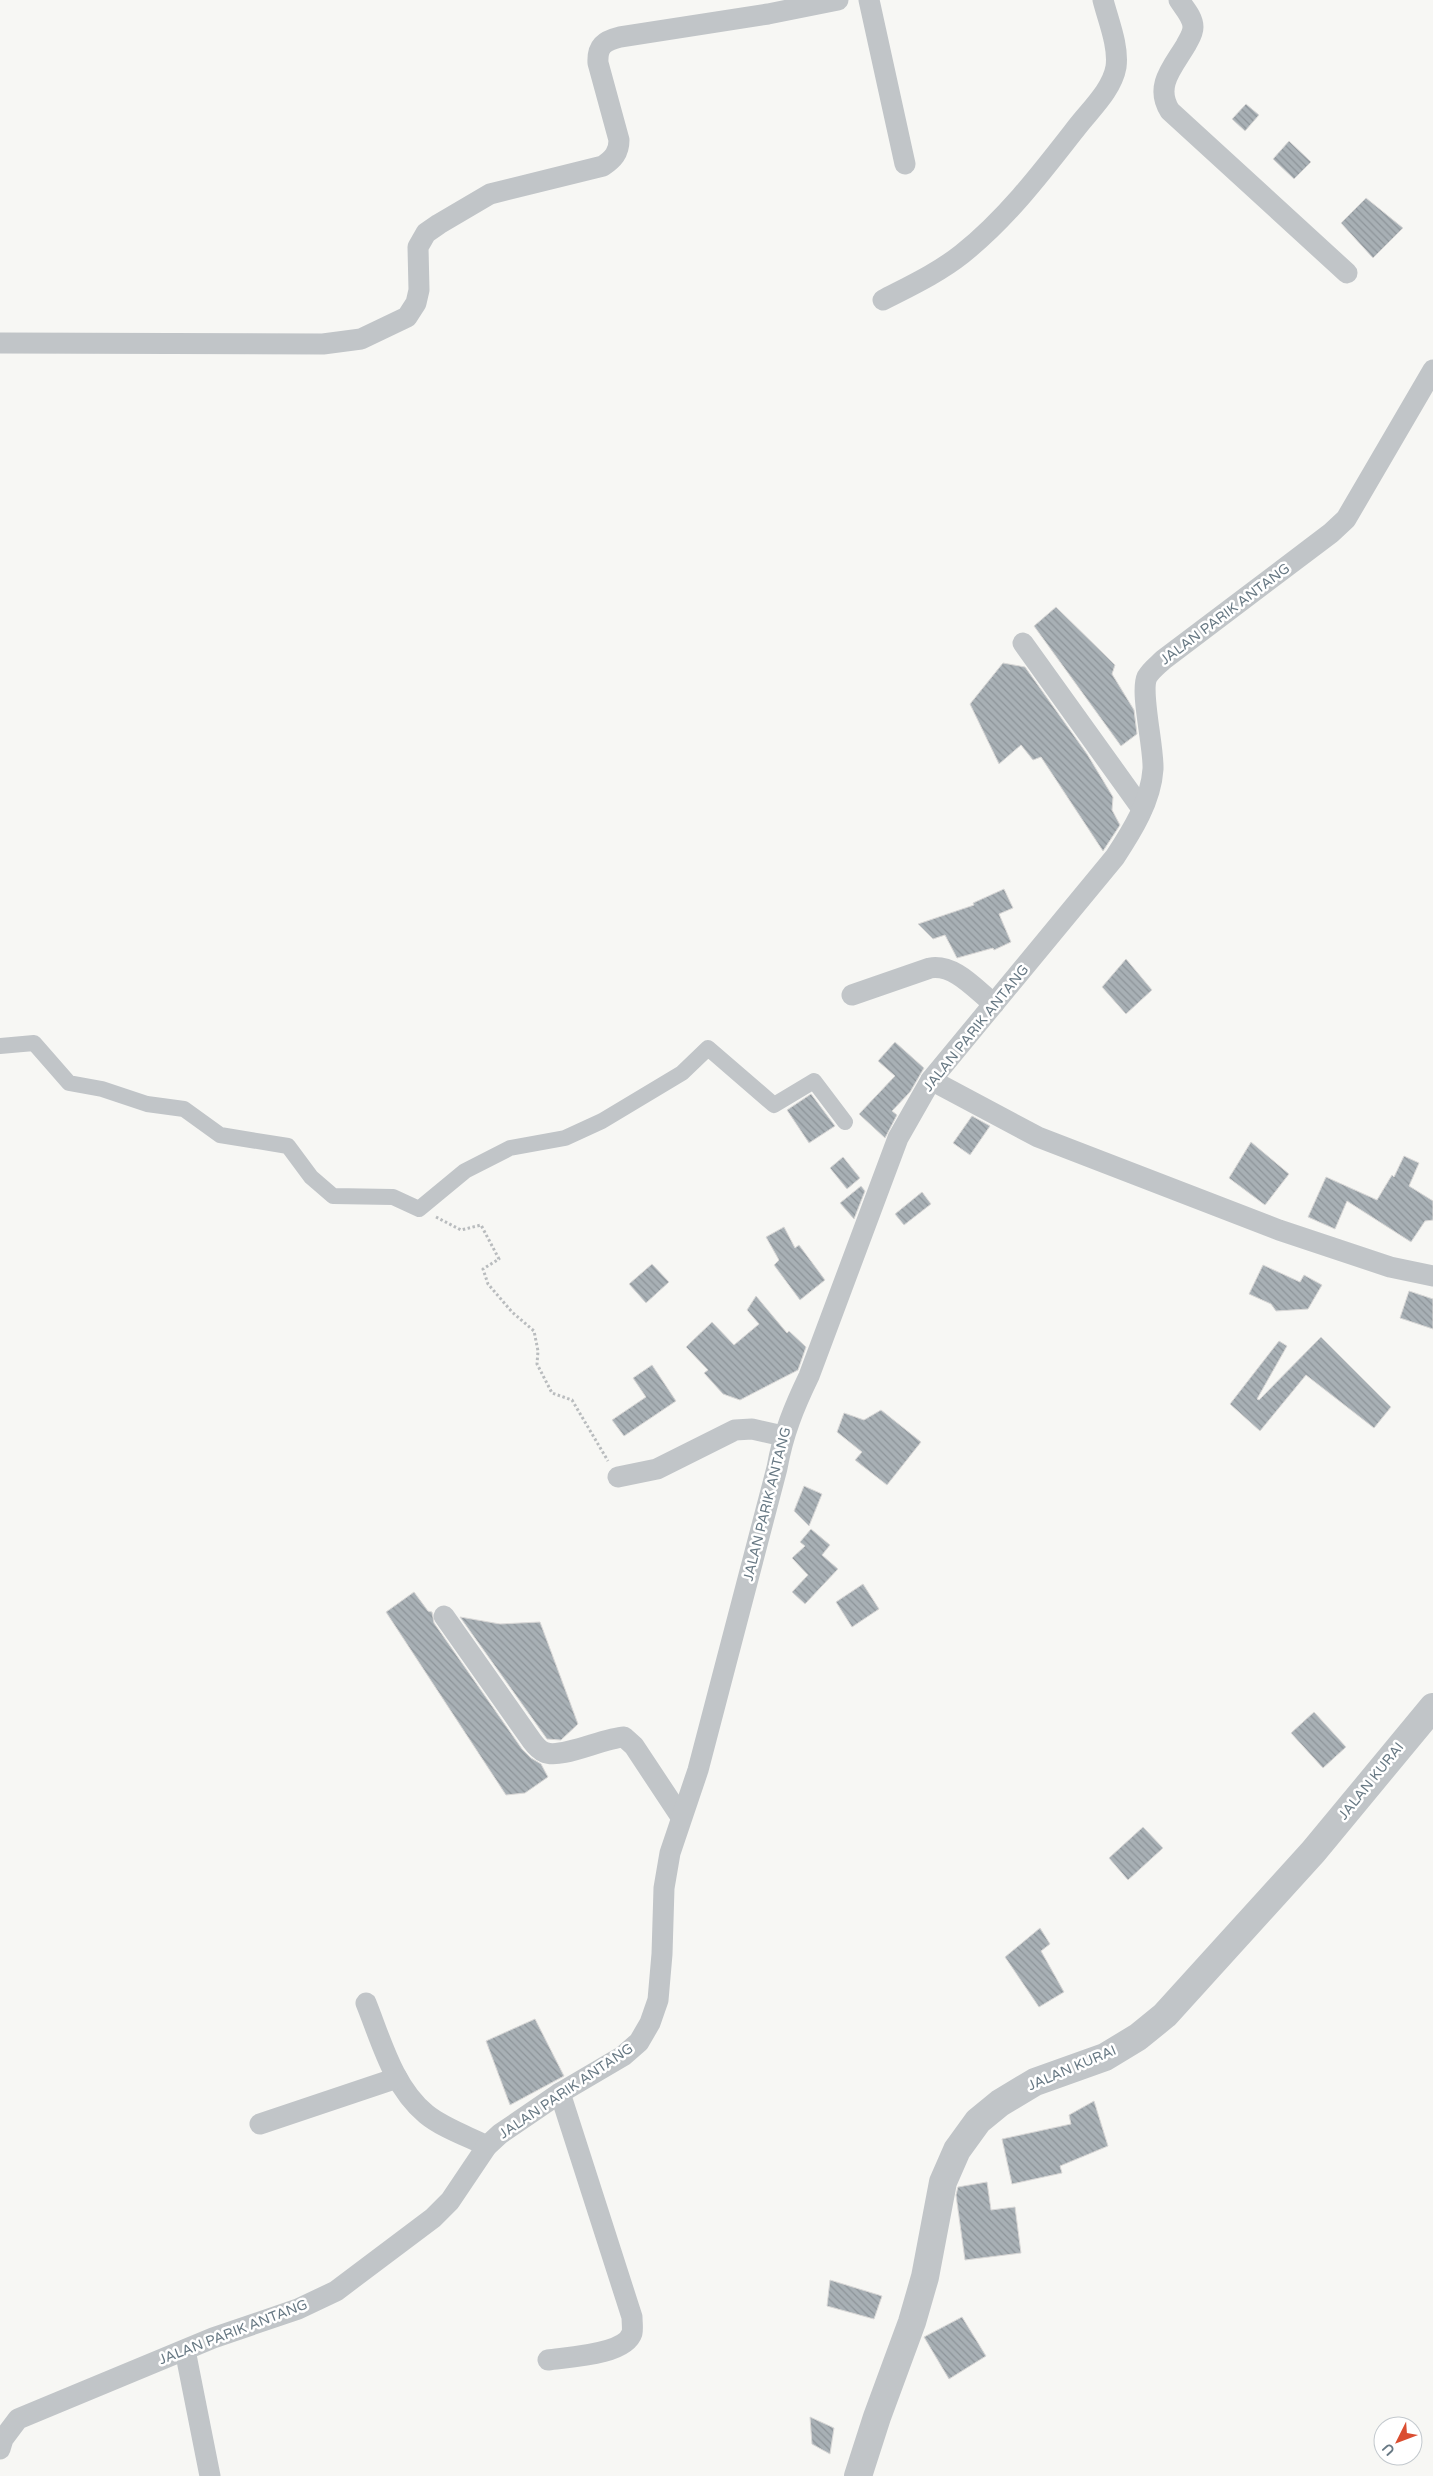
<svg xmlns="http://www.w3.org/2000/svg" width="1433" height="2476" font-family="'Varela Round',sans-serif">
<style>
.building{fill:url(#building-back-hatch);stroke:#d9d8d7}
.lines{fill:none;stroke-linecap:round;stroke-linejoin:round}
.path{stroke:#b9bcbe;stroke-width:3;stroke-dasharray:2.5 2.5;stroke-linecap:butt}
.pedestrian{stroke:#c1c5c8;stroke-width:16}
.minor{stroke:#c1c5c8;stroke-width:21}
.tertiary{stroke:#c1c5c8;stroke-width:28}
.labels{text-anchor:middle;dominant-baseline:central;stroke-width:5;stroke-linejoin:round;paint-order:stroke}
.street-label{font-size:14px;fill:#687984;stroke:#fff}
</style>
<defs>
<pattern id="building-back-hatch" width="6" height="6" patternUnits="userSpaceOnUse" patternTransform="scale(1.25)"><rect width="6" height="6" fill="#a8b0b5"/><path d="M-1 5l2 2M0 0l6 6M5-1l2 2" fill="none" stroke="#8d9499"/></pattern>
</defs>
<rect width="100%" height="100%" fill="#f7f7f4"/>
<!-- building -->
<g class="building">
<polygon points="1246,104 1259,115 1245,131 1232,119"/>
<polygon points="1289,141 1311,162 1294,179 1273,159"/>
<polygon points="1366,198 1403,228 1373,258 1341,223"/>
<polygon points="1056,607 1115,665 1112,674 1134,710 1137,734 1121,746 1034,626"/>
<polygon points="1003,663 1025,667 1087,754 1113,797 1112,810 1120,825 1103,851 1041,757 1033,760 1021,745 999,764 970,704"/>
<polygon points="1004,889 1013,908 999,914 1011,942 994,950 993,948 957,958 945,935 933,939 918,924 974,905 973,903"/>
<polygon points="1126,959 1152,990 1126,1014 1102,987"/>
<polygon points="895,1042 924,1068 910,1092 892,1111 897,1115 885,1138 859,1114 895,1076 878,1061"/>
<polygon points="811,1094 835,1126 809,1143 787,1110"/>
<polygon points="972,1116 990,1126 970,1155 953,1143"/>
<polygon points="1251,1142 1289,1174 1265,1205 1229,1178"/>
<polygon points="1404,1156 1419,1163 1409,1186 1433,1201 1433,1220 1425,1221 1411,1242 1347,1201 1335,1229 1308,1217 1326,1177 1377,1200 1392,1175 1394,1177"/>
<polygon points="843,1157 860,1178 847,1189 830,1168"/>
<polygon points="861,1186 865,1191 854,1219 840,1203"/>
<polygon points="922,1192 931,1204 904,1225 895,1214"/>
<polygon points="784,1227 795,1248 799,1245 825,1280 800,1300 774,1265 779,1260 766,1237"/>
<polygon points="652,1264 669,1282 646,1303 629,1284"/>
<polygon points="1263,1265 1300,1282 1304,1275 1322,1285 1308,1309 1276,1311 1271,1304 1249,1294"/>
<polygon points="1409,1291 1433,1299 1433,1329 1400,1318"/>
<polygon points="756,1296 787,1333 789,1331 806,1347 798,1370 740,1400 723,1394 704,1373 708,1370 686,1347 712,1322 734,1345 759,1324 747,1310"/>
<polygon points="1321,1337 1391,1407 1374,1428 1306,1375 1260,1431 1230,1404 1279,1341 1287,1346 1257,1399 1259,1400"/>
<polygon points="652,1365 676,1401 624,1436 612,1420 646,1397 633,1378"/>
<polygon points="881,1410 921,1442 887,1485 855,1460 862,1452 837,1432 844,1413 864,1420"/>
<polygon points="804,1486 822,1494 809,1526 794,1511"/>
<polygon points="811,1529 830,1545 822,1555 838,1569 805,1604 792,1592 808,1575 792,1558 805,1546 800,1542"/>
<polygon points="863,1584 879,1609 852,1627 836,1602"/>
<polygon points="414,1592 428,1611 432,1612 434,1623 522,1749 531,1758 541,1764 548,1777 525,1793 506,1795 386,1612"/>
<polygon points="460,1617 500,1624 540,1622 578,1724 561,1740 547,1739"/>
<polygon points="1314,1712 1346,1747 1323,1768 1291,1733"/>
<polygon points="1143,1827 1163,1848 1128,1880 1109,1858"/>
<polygon points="1040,1928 1050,1944 1041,1951 1064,1992 1039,2007 1005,1957"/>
<polygon points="535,2019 564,2076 510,2105 486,2041"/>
<polygon points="1094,2101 1108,2146 1060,2166 1062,2173 1012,2184 1002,2139 1071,2124 1069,2115"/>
<polygon points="987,2182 991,2210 1015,2207 1021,2253 965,2260 956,2195 958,2187"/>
<polygon points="830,2280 882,2296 874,2319 827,2306"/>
<polygon points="962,2317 986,2356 949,2379 924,2337"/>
<polygon points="810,2417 834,2428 830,2454 812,2444"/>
</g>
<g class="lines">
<!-- path -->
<polyline class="path" points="436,1217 461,1230 481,1225 499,1259 483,1269 488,1284 512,1312 534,1331 538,1351 537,1364 552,1393 572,1400 608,1461"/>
<!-- pedestrian -->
<polyline class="pedestrian" points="0,1046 34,1043 69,1083 102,1089 147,1104 184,1109 220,1135 288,1146 311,1177 333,1196 393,1197 419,1209 465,1171 510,1148 565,1138 602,1121 682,1073 708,1048 774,1105 814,1081 845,1122"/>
<!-- minor -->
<g class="minor">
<polyline points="869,0 905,164"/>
<path d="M1179,0C1184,8 1193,17 1193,27C1193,34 1189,39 1186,45C1173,67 1154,86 1170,111L1347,273"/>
<path d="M883,300C910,286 938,273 962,254C1007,218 1042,172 1077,127C1090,110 1112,90 1116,67C1119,46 1108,20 1103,0"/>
<path d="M0,343L323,344L361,339L407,317L416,303L419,290L418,247L426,233L439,224L490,194L603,166C613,159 619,153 619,140L598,63C597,46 604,41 620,37L768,14L838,0"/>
<polyline points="1023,643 1142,809"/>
<path d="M852,995L930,968C955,964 975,989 994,1004"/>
<polyline points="931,1080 1038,1137 1279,1230 1390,1267 1433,1276"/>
<polyline points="618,1477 657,1469 735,1430 752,1429 783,1436"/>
<path d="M444,1616L532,1741C535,1745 539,1750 544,1752C560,1760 603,1738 624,1737L634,1746L681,1817"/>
<path d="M366,2003C381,2040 393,2087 426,2114C443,2128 467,2136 487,2146"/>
<polyline points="260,2124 397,2078"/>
<polyline points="185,2350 210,2476"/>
<path d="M548,2360C568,2357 625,2355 632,2333C633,2329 632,2322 632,2317L560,2093"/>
<path d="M0,2449L3,2439L18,2419L213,2338L298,2309L336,2291L433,2218L450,2201L487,2146L500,2134L560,2093L623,2056L639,2042L650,2023L658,2000L662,1954L664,1888L670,1853L698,1770L777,1468C783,1434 794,1407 809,1376L898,1138L931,1080L1115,857C1132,831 1151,801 1153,769C1154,747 1140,692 1147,677C1151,670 1158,665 1163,660L1331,533L1346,519L1433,370"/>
</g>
<!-- tertiary -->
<polyline class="tertiary" points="858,2476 877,2417 912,2322 925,2277 943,2182 957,2150 978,2121 1000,2103 1035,2082 1105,2057 1138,2037 1165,2015 1313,1852 1433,1707"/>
</g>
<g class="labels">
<!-- street labels -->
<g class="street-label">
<text transform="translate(1225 614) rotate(-37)">JALAN PARIK ANTANG</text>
<text transform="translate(976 1028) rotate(-51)">JALAN PARIK ANTANG</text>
<text transform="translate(767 1504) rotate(-76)">JALAN PARIK ANTANG</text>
<text transform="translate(1371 1781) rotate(-51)">JALAN KURAI</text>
<text transform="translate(1072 2068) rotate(-23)">JALAN KURAI</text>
<text transform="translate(566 2091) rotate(-34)">JALAN PARIK ANTANG</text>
<text transform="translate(233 2332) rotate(-21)">JALAN PARIK ANTANG</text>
</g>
</g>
<!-- north arrow -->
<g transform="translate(1398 2441) rotate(228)"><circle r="24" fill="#ffffff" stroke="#c3c9ce"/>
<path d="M0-4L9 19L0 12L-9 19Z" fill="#da4e31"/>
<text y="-8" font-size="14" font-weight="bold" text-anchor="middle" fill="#687984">U</text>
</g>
</svg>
